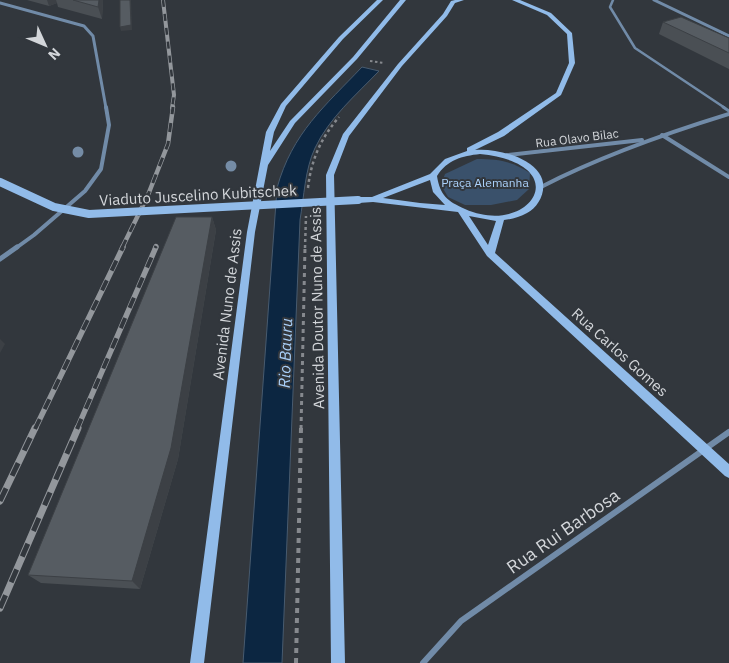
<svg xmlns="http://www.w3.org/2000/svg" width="729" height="663" font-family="'IBM Plex Sans',sans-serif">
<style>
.green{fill:#3a516b}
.water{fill:#0c2641;stroke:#485b6f}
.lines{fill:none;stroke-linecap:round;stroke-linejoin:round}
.path-far3{stroke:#86898e;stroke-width:2;stroke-dasharray:2.5 2.5;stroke-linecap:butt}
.path-far2{stroke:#86898e;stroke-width:2.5;stroke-dasharray:3 3;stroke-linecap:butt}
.path-far1{stroke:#86898e;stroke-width:3;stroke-dasharray:4 4;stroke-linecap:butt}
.path{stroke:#86898e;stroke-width:4;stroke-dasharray:5 5;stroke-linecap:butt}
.lane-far1{stroke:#718ba8;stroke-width:2.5}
.lane{stroke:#718ba8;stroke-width:3}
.street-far3{stroke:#718ba8;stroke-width:3}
.street-far2{stroke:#718ba8;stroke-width:4}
.street-far1{stroke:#718ba8;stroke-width:5}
.street{stroke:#718ba8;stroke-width:6}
.secondary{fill:#91bbe9;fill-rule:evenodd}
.rail-far3-casing{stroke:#93979c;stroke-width:4}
.rail-far2-casing{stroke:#93979c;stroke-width:4.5}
.rail-far1-casing{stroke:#93979c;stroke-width:5.5}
.rail-casing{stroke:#93979c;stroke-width:7}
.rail-far3{stroke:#32373d;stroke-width:2.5;stroke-dasharray:7;stroke-linecap:butt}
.rail-far2{stroke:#32373d;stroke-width:3;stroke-dasharray:9;stroke-linecap:butt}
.rail-far1{stroke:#32373d;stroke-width:4;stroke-dasharray:11;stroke-linecap:butt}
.rail{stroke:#32373d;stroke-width:5;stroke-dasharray:14;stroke-linecap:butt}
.secondary-bridge{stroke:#91bbe9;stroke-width:8}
.tree{fill:#758ca6}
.wall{fill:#4a4f54}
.shaded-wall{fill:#3c4045}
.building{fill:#565c62;stroke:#3c4045}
.labels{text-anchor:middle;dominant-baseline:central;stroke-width:4;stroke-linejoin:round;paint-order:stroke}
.far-street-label{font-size:12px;fill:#d3d6da;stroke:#32373d}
.far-park-label{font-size:12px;fill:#acd2fc;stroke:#32373d}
.street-label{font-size:15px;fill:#d3d6da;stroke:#32373d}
.water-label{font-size:16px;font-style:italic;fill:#a9cff8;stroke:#32373d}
.near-street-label{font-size:18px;fill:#d3d6da;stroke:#32373d}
</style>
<rect width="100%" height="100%" fill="#32373d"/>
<!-- green -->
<path class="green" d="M477,159C498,159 512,161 530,173L529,189L517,200L491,205H465L448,197L441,185L445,174Z"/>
<!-- water -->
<path class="water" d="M362,67L379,71C356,95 329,118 315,148C305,169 304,197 300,220L282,663H243L277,188C292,133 325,106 362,67Z"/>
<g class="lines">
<!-- path-far3 -->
<polyline class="path-far3" points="370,61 384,63"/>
<!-- path-far2 -->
<g class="path-far2">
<path d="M308,188C311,160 321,138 339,117"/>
<polyline points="305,248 306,216"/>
</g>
<!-- path-far1 -->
<polyline class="path-far1" points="301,429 305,247"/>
<!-- path -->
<polyline class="path" points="296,663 301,428"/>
<!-- lane-far1 -->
<polyline class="lane-far1" points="613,0 610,7 635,48 725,108"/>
<!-- lane -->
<polyline class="lane" points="723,107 729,111"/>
<!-- street-far3 -->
<g class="street-far3">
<polyline points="654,0 729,36"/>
<polyline points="0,3 84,26 93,36 106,108"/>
</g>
<!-- street-far2 -->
<g class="street-far2">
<polyline points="662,135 729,177"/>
<polyline points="507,155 642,140"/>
<path d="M541,187C601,156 664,134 729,114"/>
<polyline points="16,248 34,235 85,191 101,169 109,125 106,107"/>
</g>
<!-- street-far1 -->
<polyline class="street-far1" points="0,259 17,247"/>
<!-- street -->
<polyline class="street" points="423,663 461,621 729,432"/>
<!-- secondary -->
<g class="secondary">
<polygon points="377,0 383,0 343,39 286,106 274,132 270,151 290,121 353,57 400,0 406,0 357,59 295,123 268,165 255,232 204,663 190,663 247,232 266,132 281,104 339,37"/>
<polygon points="455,0 464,0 455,3 447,16 402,66 349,136 334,175 345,663 331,663 326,175 343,134 398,64 443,14 451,1"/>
<path d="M512,0H520L551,13L572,33L575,63L561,95L504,136L475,150C494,148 528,156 539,173C549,187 540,206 527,213C520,217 512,219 504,220L495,253L729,464V478L725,476L487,256L458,212L373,202L358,203L354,200L358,197H372L430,174L445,159L467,151V148L498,132L556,93L569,63L567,34L547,15ZM480,154C578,164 530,238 465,209C447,201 440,195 437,176C447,160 462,156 480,154ZM430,180L433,192L445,205L420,203L383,198ZM469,216L496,221L488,245Z"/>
</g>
<defs>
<polyline id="rail-far3" points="163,0 174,95 172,108"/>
<g id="rail-far2">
<polyline points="122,248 148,195 168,144 173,107"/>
<polyline points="155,248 156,246"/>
</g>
<g id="rail-far1">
<polyline points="35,429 123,247"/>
<polyline points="77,429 156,247"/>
</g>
<g id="rail">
<polyline points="0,501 35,428"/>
<polyline points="0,608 78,428"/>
</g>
</defs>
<!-- rail-far3 casing -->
<use href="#rail-far3" class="rail-far3-casing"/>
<!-- rail-far2 casing -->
<use href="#rail-far2" class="rail-far2-casing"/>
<!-- rail-far1 casing -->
<use href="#rail-far1" class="rail-far1-casing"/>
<!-- rail casing -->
<use href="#rail" class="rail-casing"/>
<!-- rail-far3 -->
<use href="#rail-far3" class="rail-far3"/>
<!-- rail-far2 -->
<use href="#rail-far2" class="rail-far2"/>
<!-- rail-far1 -->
<use href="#rail-far1" class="rail-far1"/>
<!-- rail -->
<use href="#rail" class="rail"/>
<!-- secondary-bridge -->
<polyline class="secondary-bridge" points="0,182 54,207 89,214 358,200"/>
</g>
<!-- trees -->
<g class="tree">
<circle cx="78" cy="152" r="5.5"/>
<circle cx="231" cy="166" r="5.5"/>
</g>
<!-- wall -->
<g class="wall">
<polygon points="27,0 103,0 102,19 58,7 57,3 49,6"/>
<polygon points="663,22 729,38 729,69 659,34"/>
<polygon points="212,217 216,230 178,459 140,589 41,583 28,575"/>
</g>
<!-- shaded-wall -->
<g class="shaded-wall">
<polygon points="47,0 56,0 57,3 49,6"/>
<polygon points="99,0 103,0 102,19 98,7"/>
<polygon points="130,0 131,0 132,30 121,31 120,27"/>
<polygon points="212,217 216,230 178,459 140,589 132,581"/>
<polygon points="0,339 5,344 0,353"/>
</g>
<!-- building -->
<g class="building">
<polygon points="73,0 99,0 98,7"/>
<polygon points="120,0 130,0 131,25 120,27"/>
<polygon points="681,17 729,38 729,53 663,22"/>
<polygon points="176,217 212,217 171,448 132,581 28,575"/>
</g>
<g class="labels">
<!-- far-street labels -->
<g class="far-street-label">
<text transform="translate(577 138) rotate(-7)">Rua Olavo Bilac</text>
</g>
<!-- far-park labels -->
<g class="far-park-label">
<text x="485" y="182">Praça Alemanha</text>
</g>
<!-- street labels -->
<g class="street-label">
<text transform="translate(198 195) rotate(-3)">Viaduto Juscelino Kubitschek</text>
<text transform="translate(227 304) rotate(-83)">Avenida Nuno de Assis</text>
<text transform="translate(317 308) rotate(-91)">Avenida Doutor Nuno de Assis</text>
<text transform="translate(620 352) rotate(42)">Rua Carlos Gomes</text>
</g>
<!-- water labels -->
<g class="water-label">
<text transform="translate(285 353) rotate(-88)">Rio Bauru</text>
</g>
<!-- near-street labels -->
<g class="near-street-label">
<text transform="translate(563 531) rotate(-35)">Rua Rui Barbosa</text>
</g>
</g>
<!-- north arrow -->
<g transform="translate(45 45) rotate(134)" stroke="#32373d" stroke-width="4" paint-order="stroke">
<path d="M0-4L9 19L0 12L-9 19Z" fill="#d3d6da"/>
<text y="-8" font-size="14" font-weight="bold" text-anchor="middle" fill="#d3d6da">N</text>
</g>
</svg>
